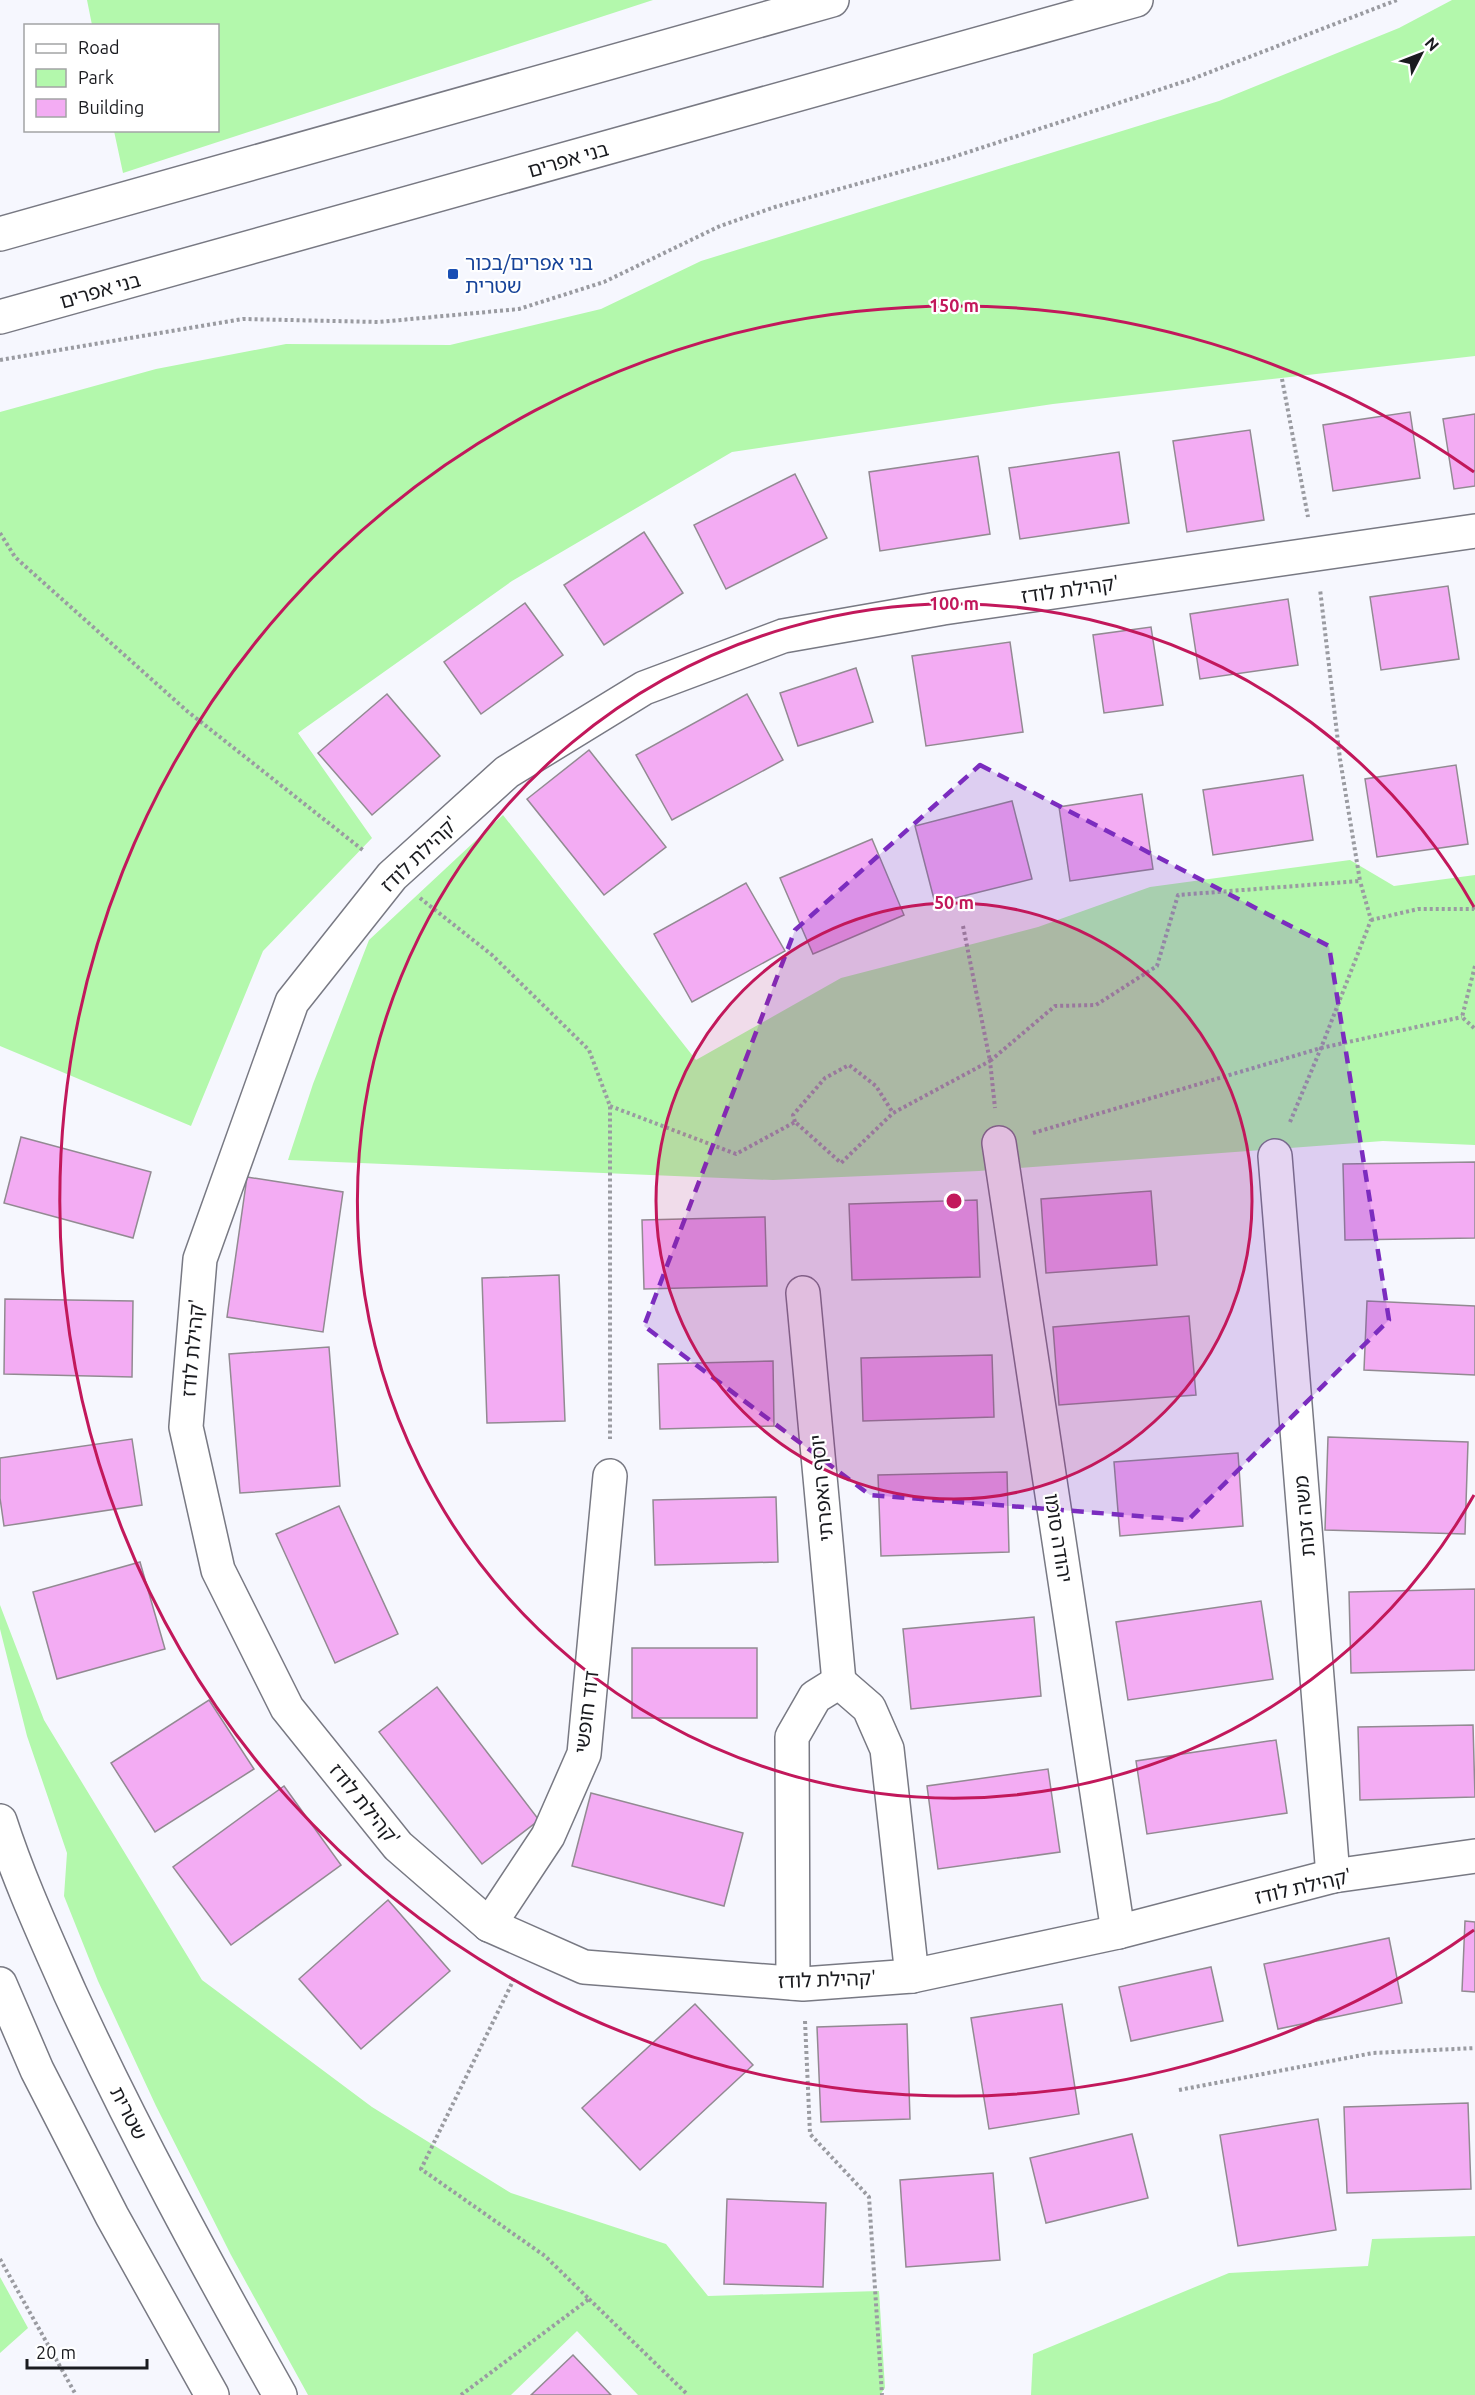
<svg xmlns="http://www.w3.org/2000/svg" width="1475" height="2395" font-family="Ubuntu,'Noto Sans Hebrew',sans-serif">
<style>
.green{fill:#b3f8ac}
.building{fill:#f3acf3;stroke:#928a92;stroke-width:1.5}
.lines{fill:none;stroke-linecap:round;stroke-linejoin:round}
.minor-casing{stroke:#787983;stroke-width:36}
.major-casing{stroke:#787983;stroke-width:36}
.path{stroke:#9a9ba1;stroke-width:4;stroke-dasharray:3 3;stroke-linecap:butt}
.minor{stroke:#fff;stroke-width:33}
.major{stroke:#fff;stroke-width:33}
.marked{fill:#7b2cbf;fill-opacity:0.2;stroke:#7b2cbf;stroke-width:4.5;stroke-dasharray:12 8;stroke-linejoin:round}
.ring{fill:none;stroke:#c2185b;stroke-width:3}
.transit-dot{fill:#1a4fb4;stroke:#fff;stroke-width:2}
.labels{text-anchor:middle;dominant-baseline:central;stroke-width:4.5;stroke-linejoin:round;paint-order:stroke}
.street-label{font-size:20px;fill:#1a1b1f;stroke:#fff}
.transit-label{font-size:20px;fill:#164399;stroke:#fff;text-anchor:start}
.centre{fill:#c2185b;stroke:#fff;stroke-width:3}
.ring-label{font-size:18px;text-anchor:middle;font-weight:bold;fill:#c2185b;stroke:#fff;stroke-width:4.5;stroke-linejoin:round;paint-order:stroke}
</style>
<rect width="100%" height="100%" fill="#f6f7fe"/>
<!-- green -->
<g class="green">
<polygon points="87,0 653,0 123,173 114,131 218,130 218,26 92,25"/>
<polygon points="1452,0 1475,0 1475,356 1053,404 732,452 512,581 298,733 372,838 263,951 191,1126 0,1046 0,412 156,369 286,344 450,345 601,309 701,261 1219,101 1399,28"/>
<polygon points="503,815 696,1060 841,978 1038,927 1150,887 1350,860 1394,886 1475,875 1475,1145 1383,1141 979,1171 773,1180 288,1160 313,1084 369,940"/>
<polygon points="0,1605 44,1720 202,1980 372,2107 511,2193 666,2244 708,2296 879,2291 885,2388 880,2395 638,2395 577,2331 511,2395 308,2395 231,2255 156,2106 98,1981 64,1896 67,1853 27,1736 0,1629"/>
<polygon points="1475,2236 1475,2395 1031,2395 1033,2354 1229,2273 1368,2266 1372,2239"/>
<polygon points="0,2277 28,2328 0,2353"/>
</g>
<!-- building -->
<g class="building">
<polygon points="1410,412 1420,478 1333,491 1323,425"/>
<polygon points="1475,414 1475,486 1454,489 1443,419"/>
<polygon points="1250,430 1264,520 1187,532 1173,441"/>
<polygon points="1119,452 1129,523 1020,539 1009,468"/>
<polygon points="978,456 990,534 880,551 869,472"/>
<polygon points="795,474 827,538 726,589 694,525"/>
<polygon points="644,532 683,593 604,645 564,585"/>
<polygon points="1448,586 1459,659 1381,670 1370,597"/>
<polygon points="1288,599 1298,665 1200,679 1190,614"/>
<polygon points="525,603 563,655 481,714 444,662"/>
<polygon points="1151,627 1163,705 1104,713 1093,635"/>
<polygon points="1010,642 1023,732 926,746 912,656"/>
<polygon points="856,668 873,722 798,746 780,693"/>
<polygon points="387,694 440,756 372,815 318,753"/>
<polygon points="747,694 783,760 672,820 636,755"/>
<polygon points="589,750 666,847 604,895 527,799"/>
<polygon points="1456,765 1468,844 1377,857 1365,779"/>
<polygon points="1303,775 1313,840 1213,855 1203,790"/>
<polygon points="1142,794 1153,869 1070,881 1059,807"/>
<polygon points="1012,801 1032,879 935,903 915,826"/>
<polygon points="872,839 904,915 813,954 780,878"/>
<polygon points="746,883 785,951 692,1002 654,934"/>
<polygon points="21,1137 151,1172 133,1238 4,1203"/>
<polygon points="1475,1162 1475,1238 1345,1240 1343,1164"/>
<polygon points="247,1177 343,1192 323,1332 227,1317"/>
<polygon points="1151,1191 1157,1265 1046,1273 1041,1199"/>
<polygon points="977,1200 980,1277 852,1280 849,1204"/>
<polygon points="765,1217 767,1286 644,1289 642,1220"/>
<polygon points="559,1275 565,1421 487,1423 482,1278"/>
<polygon points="5,1299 133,1301 132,1377 4,1374"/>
<polygon points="1367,1301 1475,1306 1475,1375 1364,1370"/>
<polygon points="1189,1316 1196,1395 1059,1405 1053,1327"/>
<polygon points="329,1347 340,1486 240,1493 229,1354"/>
<polygon points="992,1355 994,1417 863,1421 861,1358"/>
<polygon points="773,1361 774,1426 660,1429 658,1364"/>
<polygon points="1328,1437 1468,1442 1465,1534 1325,1530"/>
<polygon points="132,1439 142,1505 4,1526 0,1498 0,1458"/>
<polygon points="1238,1453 1243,1526 1120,1536 1114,1462"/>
<polygon points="1007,1472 1009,1552 881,1556 878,1475"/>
<polygon points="776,1497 778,1562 655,1565 653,1500"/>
<polygon points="339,1506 398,1634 335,1663 276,1534"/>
<polygon points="140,1562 165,1649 57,1679 33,1592"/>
<polygon points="1475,1589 1475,1670 1351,1673 1349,1592"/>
<polygon points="1261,1601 1273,1679 1128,1700 1116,1622"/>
<polygon points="1034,1617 1041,1696 911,1709 903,1629"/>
<rect x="632" y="1648" width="125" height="70"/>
<polygon points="437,1687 539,1820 482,1864 379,1732"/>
<polygon points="209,1700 254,1769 155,1832 111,1763"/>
<polygon points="1473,1725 1475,1797 1360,1800 1358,1727"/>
<polygon points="1276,1740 1287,1813 1147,1834 1136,1761"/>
<polygon points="1048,1769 1060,1852 938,1869 927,1786"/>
<polygon points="284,1786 341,1865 231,1945 173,1867"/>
<polygon points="591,1793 743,1833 724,1906 572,1866"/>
<polygon points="388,1900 450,1971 361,2049 299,1979"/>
<polygon points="1465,1921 1475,1922 1475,1992 1462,1991"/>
<polygon points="1389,1938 1402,2003 1278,2029 1264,1964"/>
<polygon points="1211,1967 1223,2021 1131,2041 1119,1987"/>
<polygon points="695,2004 753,2065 640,2170 582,2108"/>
<polygon points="1062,2004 1079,2114 989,2129 971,2018"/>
<polygon points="907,2024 910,2119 821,2122 817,2027"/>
<polygon points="1468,2103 1471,2189 1347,2193 1344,2107"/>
<polygon points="1318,2119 1336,2230 1238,2246 1220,2135"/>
<polygon points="1132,2134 1148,2198 1046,2223 1030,2158"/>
<polygon points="993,2173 1000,2260 906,2267 900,2180"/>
<polygon points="727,2199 826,2203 823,2287 724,2284"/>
<polygon points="573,2355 611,2395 531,2395"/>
</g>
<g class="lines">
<defs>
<g id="minor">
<polyline points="1475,531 943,608 783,636 644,688 507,772 392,876 292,1002 200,1259 186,1427 218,1570 287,1708 398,1846 489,1925 584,1967 803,1984 912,1976 1118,1932 1333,1876 1475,1856"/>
<polyline points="999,1143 1118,1932"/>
<polyline points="1275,1156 1333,1876"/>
<polyline points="803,1293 839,1682"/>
<path d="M0,1821C19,1880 45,1936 70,1993C133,2130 206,2264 280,2395"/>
<polyline points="489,1925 548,1836 584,1754 610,1476"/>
<polyline points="793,1983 792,1737 815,1697 839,1682 869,1708 887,1749 912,1976"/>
<polyline points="0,1984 37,2070 112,2216 212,2395"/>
</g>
<g id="major">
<polyline points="0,234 832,0"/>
<polyline points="0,317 1136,0"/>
</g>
</defs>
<!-- minor casing -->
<use href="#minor" class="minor-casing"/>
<!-- major casing -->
<use href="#major" class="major-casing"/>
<!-- path -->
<g class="path">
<polyline points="0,360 243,319 379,322 519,309 604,282 720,226 775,207 950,158 1192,79 1397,0"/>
<polyline points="1282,379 1308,517"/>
<polyline points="0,533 15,557 187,711 364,851"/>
<polyline points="420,898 492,955 589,1050 610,1106 610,1439"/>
<polyline points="1371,920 1418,909 1474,909 1475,912"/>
<polyline points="963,926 990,1061 1055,1006 1096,1005 1157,966 1178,895 1360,881 1340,759 1320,589"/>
<polyline points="1475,966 1462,1017 1475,1029"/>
<polyline points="610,1106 736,1154 795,1122 841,1163 893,1113 990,1061 995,1108"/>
<polyline points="795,1122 793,1115 825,1078 849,1065 876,1086 893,1113"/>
<polyline points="1290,1122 1321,1048 1371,920 1360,881"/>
<polyline points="1033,1133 1321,1048 1462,1017"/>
<polyline points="805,2021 810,2134 869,2197 882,2395"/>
<polyline points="1179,2090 1373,2053 1475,2048"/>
<polyline points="0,2259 76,2395"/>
<polyline points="589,2299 688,2395"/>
<polyline points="461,2395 589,2299 545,2256 421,2169 515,1977"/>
</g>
<!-- minor -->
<use href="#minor" class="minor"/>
<!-- major -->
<use href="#major" class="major"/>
</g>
<!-- marked area -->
<path class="marked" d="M980,765L1329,946L1389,1320L1188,1520L870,1495L644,1326L795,930Z"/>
<!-- distance rings -->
<circle cx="954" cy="1201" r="298" fill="#c2185b" fill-opacity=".12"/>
<g class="ring">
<circle cx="954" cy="1201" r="298"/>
<path d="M1474 1495A597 597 0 1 1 1474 907"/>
<path d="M1474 1930A895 895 0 1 1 1474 472"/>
</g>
<!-- markers -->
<rect class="transit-dot" x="447" y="268" width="12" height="12" rx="3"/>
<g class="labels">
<!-- street labels -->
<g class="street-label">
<text transform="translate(568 159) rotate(-16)">בני אפרים</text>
<text transform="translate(100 290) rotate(-16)">בני אפרים</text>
<text transform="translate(1070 589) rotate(-8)">קהילת לודז'</text>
<text transform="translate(419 854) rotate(-44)">קהילת לודז'</text>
<text transform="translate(192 1348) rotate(-85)">קהילת לודז'</text>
<text transform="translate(821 1488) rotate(-95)">יוסף האפרתי</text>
<text transform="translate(1304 1516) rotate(-95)">משה זכות</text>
<text transform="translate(1059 1538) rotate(81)">יהודה סומו</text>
<text transform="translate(586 1712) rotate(-83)">דוד חופשי</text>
<text transform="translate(365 1804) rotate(51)">קהילת לודז'</text>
<text transform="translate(1303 1886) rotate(-13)">קהילת לודז'</text>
<text transform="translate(827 1979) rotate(-2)">קהילת לודז'</text>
<text transform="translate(129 2113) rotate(63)">שטרית</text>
</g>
<!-- transit labels -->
<g class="transit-label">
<text x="465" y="262">בני אפרים/בכור<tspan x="465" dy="23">שטרית</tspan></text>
</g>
</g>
<circle cx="954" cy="1201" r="9" class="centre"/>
<g class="ring-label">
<text x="954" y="312">150 m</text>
<text x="954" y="610">100 m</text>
<text x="954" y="909">50 m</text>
</g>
<!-- legend -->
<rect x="24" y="24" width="195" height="108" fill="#ffffff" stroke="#a3a4a5" stroke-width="1.5"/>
<rect x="36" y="44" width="30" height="9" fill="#ffffff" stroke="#a3a4a5" stroke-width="1.5"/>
<text x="78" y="54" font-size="18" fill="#1a1b1f">Road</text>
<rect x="36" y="69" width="30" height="18" fill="#b3f8ac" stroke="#a3a4a5" stroke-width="1.5"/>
<text x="78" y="84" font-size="18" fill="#1a1b1f">Park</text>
<rect x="36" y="99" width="30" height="18" fill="#f3acf3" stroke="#a3a4a5" stroke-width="1.5"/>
<text x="78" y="114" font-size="18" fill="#1a1b1f">Building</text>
<!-- north arrow -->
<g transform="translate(1421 54) rotate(48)" stroke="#ffffff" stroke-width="4.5" paint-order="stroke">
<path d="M0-4.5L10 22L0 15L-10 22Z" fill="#1a1b1f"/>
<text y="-9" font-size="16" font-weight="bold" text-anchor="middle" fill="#1a1b1f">N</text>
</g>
<!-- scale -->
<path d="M27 2359v9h120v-9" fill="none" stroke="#1a1b1f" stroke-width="3"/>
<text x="36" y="2359" font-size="18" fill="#1a1b1f" stroke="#ffffff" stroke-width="4.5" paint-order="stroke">20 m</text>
</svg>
